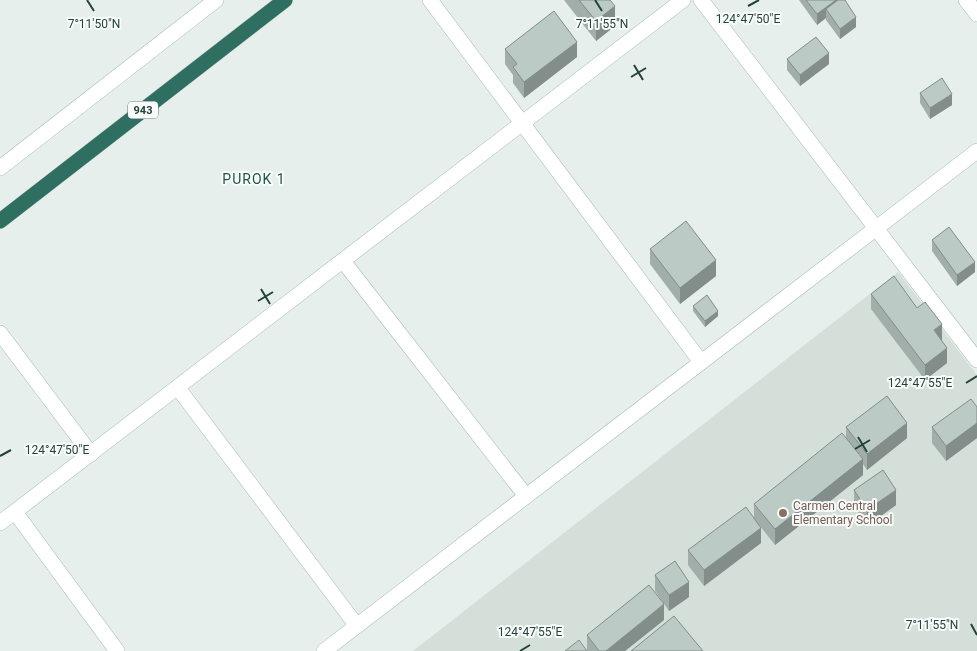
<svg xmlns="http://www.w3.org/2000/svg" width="977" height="651" font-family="Roboto,sans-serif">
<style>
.built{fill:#d4dfda}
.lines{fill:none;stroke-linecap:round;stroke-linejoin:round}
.minor-casing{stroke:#a8b8b2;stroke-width:16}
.highway-casing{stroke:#c2cac8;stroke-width:16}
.minor{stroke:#fff;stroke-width:15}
.highway{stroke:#2f6f62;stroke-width:15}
.wall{fill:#a1aea9}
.shaded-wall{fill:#838d89}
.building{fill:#bbcac4;stroke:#838d89}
.ticks{fill:none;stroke:#24423a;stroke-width:2}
.education-dot{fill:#8d6e63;stroke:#f7fbf9;stroke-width:2}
.labels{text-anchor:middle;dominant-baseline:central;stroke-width:4;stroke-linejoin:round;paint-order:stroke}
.shield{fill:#f7fbf9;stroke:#637a73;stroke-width:1}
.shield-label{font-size:11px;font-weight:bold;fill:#24423a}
.education-label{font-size:12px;fill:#785e54;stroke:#f7fbf9;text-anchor:start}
.neighbourhood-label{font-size:14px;letter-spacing:1px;fill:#1f5548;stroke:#f7fbf9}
.ticks-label{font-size:12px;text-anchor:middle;fill:#24423a;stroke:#f7fbf9;stroke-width:4;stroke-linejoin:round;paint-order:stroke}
</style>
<rect width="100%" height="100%" fill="#e6efeb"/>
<!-- built -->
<polygon class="built" points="898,272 977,375 977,651 413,651"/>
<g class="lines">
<defs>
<g id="minor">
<polyline points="430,0 701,362"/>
<polyline points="701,0 977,360"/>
<polyline points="966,0 977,14"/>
<polyline points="0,168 216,0"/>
<polyline points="343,261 526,496"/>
<polyline points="0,333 91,454"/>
<polyline points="178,388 357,626"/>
<polyline points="15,512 117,651"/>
<polyline points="0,523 683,0"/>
<polyline points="324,651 977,151"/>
</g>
<polyline id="highway" points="0,221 285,0"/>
</defs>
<!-- minor casing -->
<use href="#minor" class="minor-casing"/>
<!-- highway casing -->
<use href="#highway" class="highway-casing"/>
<!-- minor -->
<use href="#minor" class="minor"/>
<!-- highway -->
<use href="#highway" class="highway"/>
</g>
<!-- wall -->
<g class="wall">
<polygon points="564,0 610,0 615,26 596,41"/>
<polygon points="799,0 845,0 856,27 840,39 826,20 826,18 817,25"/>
<polygon points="505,49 577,57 524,98 513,83 513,75 505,64"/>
<polygon points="787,59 829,64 800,86 787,70"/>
<polygon points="920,93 952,105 930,119 920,103"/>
<polygon points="932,240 975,272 957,286 932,251"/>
<polygon points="650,249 716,276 680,304 650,264"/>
<polygon points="871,294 942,340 947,363 925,380 871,309"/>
<polygon points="693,306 718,316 705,327 693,311"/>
<polygon points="977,407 977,438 946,461 932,443 932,427"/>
<polygon points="846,427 907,438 867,470 863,464 863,475 775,545 760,526 761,543 704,586 688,565 688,550 754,519 754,504 846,439"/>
<polygon points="854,490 896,505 867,526 854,506"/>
<polygon points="655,575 689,597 669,611 655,591"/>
<polygon points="664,620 625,651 565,651 587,651 587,635"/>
</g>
<!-- shaded-wall -->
<g class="shaded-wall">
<polygon points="836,0 840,0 826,9 826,18 817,25 817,14"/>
<polygon points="615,6 615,26 596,41 596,21"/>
<polygon points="856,17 856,27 840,39 840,29"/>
<polygon points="577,42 577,57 524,98 524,82"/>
<polygon points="829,53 829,64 800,86 800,75"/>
<polygon points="952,94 952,105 930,119 930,108"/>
<polygon points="716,260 716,276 680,304 680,288"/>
<polygon points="975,262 975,272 957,286 957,275"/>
<polygon points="718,311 718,316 705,327 705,321"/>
<polygon points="942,324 942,340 934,345 934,330"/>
<polygon points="947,348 947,363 925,380 925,365"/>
<polygon points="907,423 907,438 867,470 867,454"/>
<polygon points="977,423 977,438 946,461 946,446"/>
<polygon points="863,459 863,475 775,545 775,529"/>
<polygon points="896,490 896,505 867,526 867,510"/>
<polygon points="761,528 761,543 704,586 704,570"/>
<polygon points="689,582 689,597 669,611 669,595"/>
<polygon points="664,604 664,620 625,651 606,651"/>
</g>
<!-- building -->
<g class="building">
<polygon points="579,0 610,0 615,6 596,21"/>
<polygon points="806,0 836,0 817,14"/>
<polygon points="838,0 845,0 856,17 840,29 826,9"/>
<polygon points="554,11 577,42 524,82 513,67 517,64 505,49"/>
<polygon points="816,37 829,53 800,75 787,59"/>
<polygon points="942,78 952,94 930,108 920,93"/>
<polygon points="686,221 716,260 680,288 650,249"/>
<polygon points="949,227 975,262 957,275 932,240"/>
<polygon points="894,276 917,308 925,302 942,324 934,330 947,348 925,365 871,294"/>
<polygon points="707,295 718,311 705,321 693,306"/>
<polygon points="887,396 907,423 867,454 846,427"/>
<polygon points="971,399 977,407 977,423 946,446 932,427"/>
<polygon points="842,433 863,459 775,529 754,504"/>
<polygon points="883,470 896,490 867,510 854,490"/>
<polygon points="746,507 761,528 704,570 688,550"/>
<polygon points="675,561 689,582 669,595 655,575"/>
<polygon points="649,585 664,604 606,651 599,651 587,635"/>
<polygon points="674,616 703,651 631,651"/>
<polygon points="579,640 587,651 565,651"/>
</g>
<!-- ticks -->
<path class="ticks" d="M87,0L94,11M595,0L602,11M748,6L759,0M634,65L643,80M631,77L646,68M261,289L270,304M258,301L273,292M966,383L977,376M858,437L867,452M855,449L870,440M0,456L11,450M971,624L977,635M520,651L530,645"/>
<!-- markers -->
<circle class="education-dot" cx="783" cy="513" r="5"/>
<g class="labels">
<!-- shield labels -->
<rect class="shield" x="128" y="101.5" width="30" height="17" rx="4"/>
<g class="shield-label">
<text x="143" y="110">943</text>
</g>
<!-- education labels -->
<g class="education-label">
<text x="793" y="506">Carmen Central<tspan x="793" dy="14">Elementary School</tspan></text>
</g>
<!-- neighbourhood labels -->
<g class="neighbourhood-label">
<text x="254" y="179">PUROK 1</text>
</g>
</g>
<g class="ticks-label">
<text x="748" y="23">124°47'50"E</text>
<text x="94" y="28">7°11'50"N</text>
<text x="602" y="28">7°11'55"N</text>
<text x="920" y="387">124°47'55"E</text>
<text x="57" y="454">124°47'50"E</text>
<text x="932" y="629">7°11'55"N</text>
<text x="530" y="636">124°47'55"E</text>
</g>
</svg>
